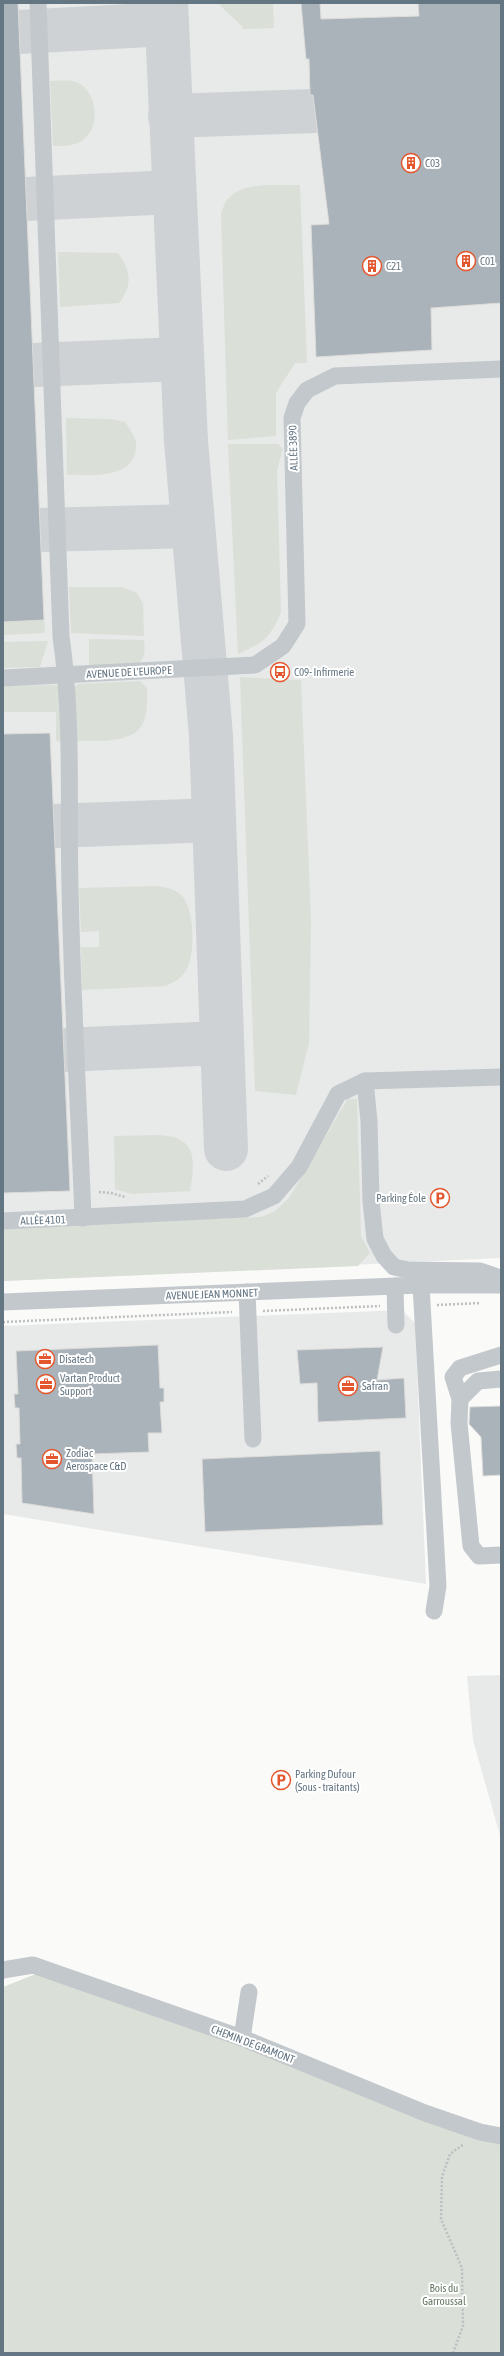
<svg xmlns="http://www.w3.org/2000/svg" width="504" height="2356" font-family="'Asap Condensed',sans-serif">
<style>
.built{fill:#e8e9e9}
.green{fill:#dadfd7}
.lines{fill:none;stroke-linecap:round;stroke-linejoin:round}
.taxiway{stroke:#ced2d4;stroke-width:44}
.building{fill:#aab3b9;stroke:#dcdcda}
.path{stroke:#bbbfc2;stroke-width:2.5;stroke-dasharray:2 2;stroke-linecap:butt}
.minor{stroke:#c3c8cc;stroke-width:17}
.labels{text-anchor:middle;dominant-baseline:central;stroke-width:4;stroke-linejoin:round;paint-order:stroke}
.poi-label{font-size:11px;fill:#657683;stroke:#fff;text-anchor:start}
.street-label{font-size:11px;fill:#657683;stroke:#fff}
.park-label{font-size:11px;fill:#687a64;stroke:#fff}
</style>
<rect width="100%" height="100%" fill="#fafaf8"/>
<!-- built -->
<g class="built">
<polygon points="3,3 501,3 501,1258 3,1281"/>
<polygon points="402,1310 415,1323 426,1584 3,1514 3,1326"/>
<polygon points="501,1675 501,1839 473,1740 467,1676"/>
</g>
<!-- green -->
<g class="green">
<path d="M219,3H273L274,28L243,29C240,21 225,13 219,3Z"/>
<path d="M50,81C57,81 66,80 72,81C98,86 103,129 80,142C73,146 61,146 53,146Z"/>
<path d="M300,185L307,363H295L276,393V436L228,440L221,214C223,208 225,201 230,197C247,181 278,186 300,185Z"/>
<path d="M58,252L118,253C131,272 133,284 119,303L60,307Z"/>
<path d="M66,418L110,419L125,422C132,433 139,440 135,453C128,480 89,474 67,475Z"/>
<path d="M228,444H278L283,449L277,470L281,613C269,639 264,642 238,654Z"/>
<polygon points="69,587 122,587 137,593 143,604 144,636 71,633"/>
<polygon points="44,620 45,633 3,635 3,622"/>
<path d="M89,639L144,640C145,650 146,658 137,664L89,666Z"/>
<polygon points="48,641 40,667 3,668 3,642"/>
<polygon points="240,677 301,680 311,920 309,1043 296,1095 255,1091"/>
<path d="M140,681L147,688C147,699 148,713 143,723C133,745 96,740 76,741L74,687L78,684Z"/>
<polygon points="60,685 63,742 56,741 56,712 3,712 3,686"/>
<path d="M155,886C164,887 173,888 181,895C195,907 196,957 185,972C180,979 173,983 165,986L82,990L81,947H99V931L81,932L79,888Z"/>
<polygon points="350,1095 350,1099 357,1099 361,1236 370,1253 358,1266 3,1281 3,1227 261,1217 275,1211 289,1198"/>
<path d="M159,1135C198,1137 195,1161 190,1191L132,1194L115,1189L114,1136Z"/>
<polygon points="41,1972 501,2141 501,2353 3,2353 3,1987"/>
</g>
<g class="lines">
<!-- taxiway -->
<g class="taxiway">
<polyline points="166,3 186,441 211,736 226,1149"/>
<polyline points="19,32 167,24"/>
<polyline points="170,116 315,111"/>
<polyline points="26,199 173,192"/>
<polyline points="33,365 181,359"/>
<polyline points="40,530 191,526"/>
<polyline points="54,826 214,820"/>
<polyline points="64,1050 221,1043"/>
</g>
</g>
<!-- building -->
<g class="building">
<polygon points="3,3 18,3 44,620 3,622"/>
<polygon points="301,3 320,3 321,19 419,16 418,3 501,3 501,303 431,308 432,350 316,357 311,225 329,224 313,95 310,95 309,59 306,59"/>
<polygon points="50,733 70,1191 3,1193 3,734"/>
<polygon points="158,1345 160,1388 164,1388 164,1402 160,1402 162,1433 148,1433 149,1452 92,1454 94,1514 22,1503 21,1458 17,1458 16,1444 20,1444 19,1408 15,1408 14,1394 18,1394 16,1351"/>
<polygon points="383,1347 377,1380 404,1378 406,1418 318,1422 317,1383 300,1384 297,1350"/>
<polygon points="501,1406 501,1475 483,1476 481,1437 469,1424 470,1407"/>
<polygon points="380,1451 383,1525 205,1532 202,1459"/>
</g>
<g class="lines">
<!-- path -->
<g class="path">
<polyline points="258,1184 268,1176"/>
<polyline points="99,1192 111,1193 125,1197"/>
<polyline points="437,1305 480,1303"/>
<polyline points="263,1311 380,1306"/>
<polyline points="3,1322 232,1312"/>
<polyline points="453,2353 463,2326 462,2268 441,2219 442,2177 450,2154 464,2144"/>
</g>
<!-- minor -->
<g class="minor">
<path d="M38,3L61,636C73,720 68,803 70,886C72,997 79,1108 83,1218"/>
<polyline points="3,678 255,665 283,646 297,624 292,418 297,403 307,390 335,376 501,369"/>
<polyline points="365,1081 369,1121 371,1201 375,1239 384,1256 394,1267 408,1270 480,1271 495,1276"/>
<polyline points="3,1221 245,1209 274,1196 299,1167 338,1094 365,1081 501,1077"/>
<polyline points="421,1285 438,1586 434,1611"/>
<polyline points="395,1286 396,1325"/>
<polyline points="247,1292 253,1439"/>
<polyline points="3,1302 421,1285 501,1285"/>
<polyline points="501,1355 460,1368 453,1377 460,1399 459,1423 471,1546 479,1556 501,1555"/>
<polyline points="460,1399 478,1381 501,1379"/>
<polyline points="3,1970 33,1965 242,2038 425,2113 480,2132 501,2136"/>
<polyline points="242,2038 249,1992"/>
</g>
</g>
<!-- icons -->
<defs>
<symbol id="building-ring" viewBox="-11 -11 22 22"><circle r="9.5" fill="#fff" stroke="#e4572e" stroke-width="1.5"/><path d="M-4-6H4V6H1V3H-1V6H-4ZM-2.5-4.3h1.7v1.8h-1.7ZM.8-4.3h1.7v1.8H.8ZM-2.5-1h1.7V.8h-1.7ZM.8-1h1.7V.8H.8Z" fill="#e4572e"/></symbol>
<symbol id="bus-ring" viewBox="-11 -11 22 22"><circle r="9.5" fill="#fff" stroke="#e4572e" stroke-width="1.5"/><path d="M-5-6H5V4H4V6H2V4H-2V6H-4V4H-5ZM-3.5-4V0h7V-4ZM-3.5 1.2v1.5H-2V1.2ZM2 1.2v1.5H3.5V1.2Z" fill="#e4572e"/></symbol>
<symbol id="parking-ring" viewBox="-11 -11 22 22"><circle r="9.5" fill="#fff" stroke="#e4572e" stroke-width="1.5"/><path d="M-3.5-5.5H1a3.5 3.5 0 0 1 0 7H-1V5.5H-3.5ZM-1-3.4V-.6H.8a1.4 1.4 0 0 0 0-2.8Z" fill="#e4572e"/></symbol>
<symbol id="office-ring" viewBox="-11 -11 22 22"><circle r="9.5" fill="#fff" stroke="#e4572e" stroke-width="1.5"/><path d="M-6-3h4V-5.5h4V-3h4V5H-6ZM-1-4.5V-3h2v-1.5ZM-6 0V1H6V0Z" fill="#e4572e"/></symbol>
</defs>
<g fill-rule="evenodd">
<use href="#building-ring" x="400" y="152" width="22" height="22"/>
<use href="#building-ring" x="455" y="250" width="22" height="22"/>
<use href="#building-ring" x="361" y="255" width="22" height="22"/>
<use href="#bus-ring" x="269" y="661" width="22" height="22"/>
<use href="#parking-ring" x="429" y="1187" width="22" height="22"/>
<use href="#office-ring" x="34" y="1348" width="22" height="22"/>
<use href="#office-ring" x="35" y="1373" width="22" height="22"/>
<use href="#office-ring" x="337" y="1375" width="22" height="22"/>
<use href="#office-ring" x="41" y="1448" width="22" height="22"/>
<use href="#parking-ring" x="270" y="1769" width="22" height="22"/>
</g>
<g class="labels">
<!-- poi labels -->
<g class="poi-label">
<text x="425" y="163">C03</text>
<text x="480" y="261">C01</text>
<text x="386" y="266">C21</text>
<text x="294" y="672">C09- Infirmerie</text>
<text x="426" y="1198" text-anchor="end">Parking Éole</text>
<text x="59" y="1359">Disatech</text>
<text x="60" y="1378">Vartan Product<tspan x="60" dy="13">Support</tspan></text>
<text x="362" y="1386">Safran</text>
<text x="66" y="1453">Zodiac<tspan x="66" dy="13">Aerospace C&amp;D</tspan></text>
<text x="295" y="1774">Parking Dufour<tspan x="295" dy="13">(Sous - traitants)</tspan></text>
</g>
<!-- street labels -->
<g class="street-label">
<text transform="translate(293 448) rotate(-92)">ALLÉE 3890</text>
<text transform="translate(129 672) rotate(-3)">AVENUE DE L'EUROPE</text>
<text transform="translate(43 1220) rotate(-2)">ALLÉE 4101</text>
<text transform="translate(212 1294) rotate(-2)">AVENUE JEAN MONNET</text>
<text transform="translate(253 2044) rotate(21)">CHEMIN DE GRAMONT</text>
</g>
<!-- park labels -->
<g class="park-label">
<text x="444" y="2288">Bois du<tspan x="444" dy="13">Garroussal</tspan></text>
</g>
</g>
<!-- border -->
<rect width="504" height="2356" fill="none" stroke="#657683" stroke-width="8"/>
</svg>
